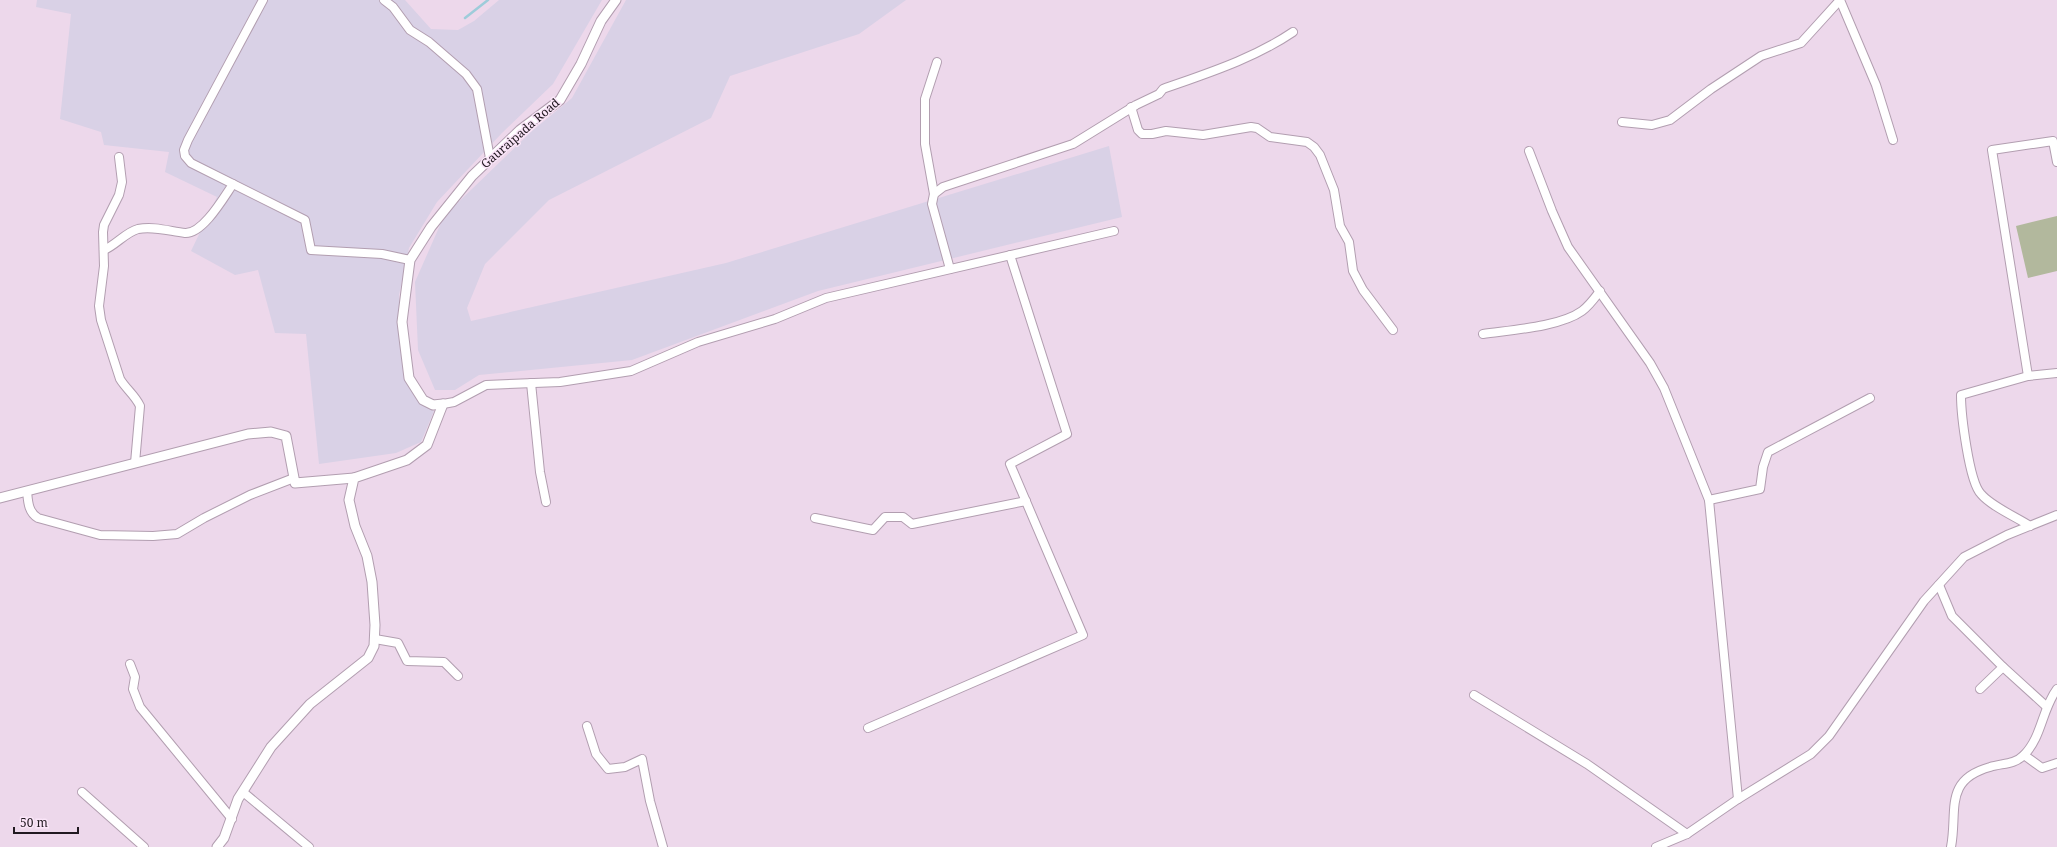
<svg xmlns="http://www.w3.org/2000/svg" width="2057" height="847" font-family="'Noto Serif',serif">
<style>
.industrial{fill:#d9d1e6}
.green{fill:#b2b89d}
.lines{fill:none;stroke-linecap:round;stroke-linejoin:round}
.stream{stroke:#9eccda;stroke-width:2.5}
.minor-casing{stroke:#b29eb0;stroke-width:10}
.tertiary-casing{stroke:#b29eb0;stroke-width:11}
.minor{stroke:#fff;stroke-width:8}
.tertiary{stroke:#fff;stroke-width:9}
.labels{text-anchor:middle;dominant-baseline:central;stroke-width:3;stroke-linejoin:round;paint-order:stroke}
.street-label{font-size:12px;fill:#211920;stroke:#fae5f8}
</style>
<rect width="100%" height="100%" fill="#edd8eb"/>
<!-- industrial -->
<g class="industrial">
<polygon points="37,0 405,0 431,29 458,30 474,21 499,0 602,0 553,84 502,133 437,202 409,248 399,295 404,371 424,405 434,411 421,442 396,453 319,464 306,334 275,333 258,270 235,275 191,251 217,197 165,172 169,152 104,145 101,132 60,119 71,14 36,7"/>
<polygon points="626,0 906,0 859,34 730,76 711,118 549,200 485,264 467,308 471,321 726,263 1109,146 1122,217 818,291 632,360 479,375 455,390 435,390 418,350 415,282 444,216 532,131 572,98"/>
</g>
<!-- green -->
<polygon class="green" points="2057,216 2057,271 2028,278 2016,226"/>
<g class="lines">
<!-- stream -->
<polyline class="stream" points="465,18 488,0"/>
<defs>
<g id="minor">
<polyline points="263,0 188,140 184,150 185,156 191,163 305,220 311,250 382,254 410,260"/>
<polyline points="384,0 393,7 410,30 429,42 466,74 477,89 490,158"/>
<polyline points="1840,0 1876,85 1893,140"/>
<polyline points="1131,107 1138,130 1142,134 1152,134 1166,131 1203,135 1251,127 1257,128 1270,137 1307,142 1314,147 1320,155 1334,190 1340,226 1349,242 1353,271 1363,290 1393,330"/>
<polyline points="1622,122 1652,125 1670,120 1711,89 1761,56 1801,43 1840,0"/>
<polyline points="1529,151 1552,211 1568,247 1650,363 1664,388 1709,500 1738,799"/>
<path d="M119,157L122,182L119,195L104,225L103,232L104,266L99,306L101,320L120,379C126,389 135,395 140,406L135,463"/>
<polyline points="2057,162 2053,141 1992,150 2028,376 2057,373"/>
<polyline points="934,194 925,144 925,99 937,62"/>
<path d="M104,250C116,245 126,232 138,229C154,226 169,231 185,233C203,234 224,197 233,184"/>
<path d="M950,269L932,204L934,194L943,187L1073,144L1136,105L1159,94L1163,89C1208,73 1253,59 1293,32"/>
<path d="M1483,334C1510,330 1560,327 1582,311C1589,306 1594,299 1600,291"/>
<path d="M2028,376L1961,395C1961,414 1969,482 1981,494C1991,506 2016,517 2030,526"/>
<polyline points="531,383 540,472 546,502"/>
<polyline points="443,404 454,402 486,385 560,382 631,371 698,342 775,319 826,298 1114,231"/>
<path d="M27,491C28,501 28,512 38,518L100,535L153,536L177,534L204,518L250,495L294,478"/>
<polyline points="1709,500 1760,489 1763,467 1768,452 1870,398"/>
<polyline points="815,518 873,530 885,517 903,517 912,524 1026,501"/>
<polyline points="1939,585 1952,616 2003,667 1980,689"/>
<polyline points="375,639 398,643 407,661 444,662 458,676"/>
<polyline points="130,664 135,677 133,689 140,707 232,819"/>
<polyline points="2003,667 2047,707"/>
<polyline points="1474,695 1587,764 1687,834"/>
<polyline points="587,726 596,754 608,769 625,767 642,759 650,801 663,847"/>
<polyline points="868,728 1083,635 1010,464 1067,434 1010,255"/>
<polyline points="2024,755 2042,768 2057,763"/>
<polyline points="82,792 144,847"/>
<polyline points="243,792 309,847"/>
<polyline points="1656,847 1687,834 1738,799 1811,754 1829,736 1924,601 1964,557 2007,535 2057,515"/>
<path d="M1951,847C1958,811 1943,780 1990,767C2002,763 2014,765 2024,755C2042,737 2042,709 2057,689"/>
</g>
<g id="tertiary">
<polyline points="443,404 433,405 423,400 409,378 402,322 410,260 431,227 472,176 520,130 560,100 581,64 601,21 616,0"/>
<polyline points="0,498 248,434 271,432 286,436 295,483 354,478"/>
<polyline points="217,847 224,838 238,799 271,747 310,704 368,658 374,646 375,625 372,582 367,556 355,526 349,500 354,478 407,460 427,445 443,404"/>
</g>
</defs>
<!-- minor casing -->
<use href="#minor" class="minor-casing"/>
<!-- tertiary casing -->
<use href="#tertiary" class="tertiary-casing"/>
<!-- minor -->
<use href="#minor" class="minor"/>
<!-- tertiary -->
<use href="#tertiary" class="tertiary"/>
</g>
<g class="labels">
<!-- street labels -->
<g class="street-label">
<text transform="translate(520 133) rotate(-41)">Gauraipada Road</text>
</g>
</g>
<!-- scale -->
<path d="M14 827v6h64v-6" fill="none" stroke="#211920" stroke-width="2"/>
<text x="20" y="827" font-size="12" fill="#211920" stroke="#fae5f8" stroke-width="3" paint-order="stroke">50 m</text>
</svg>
